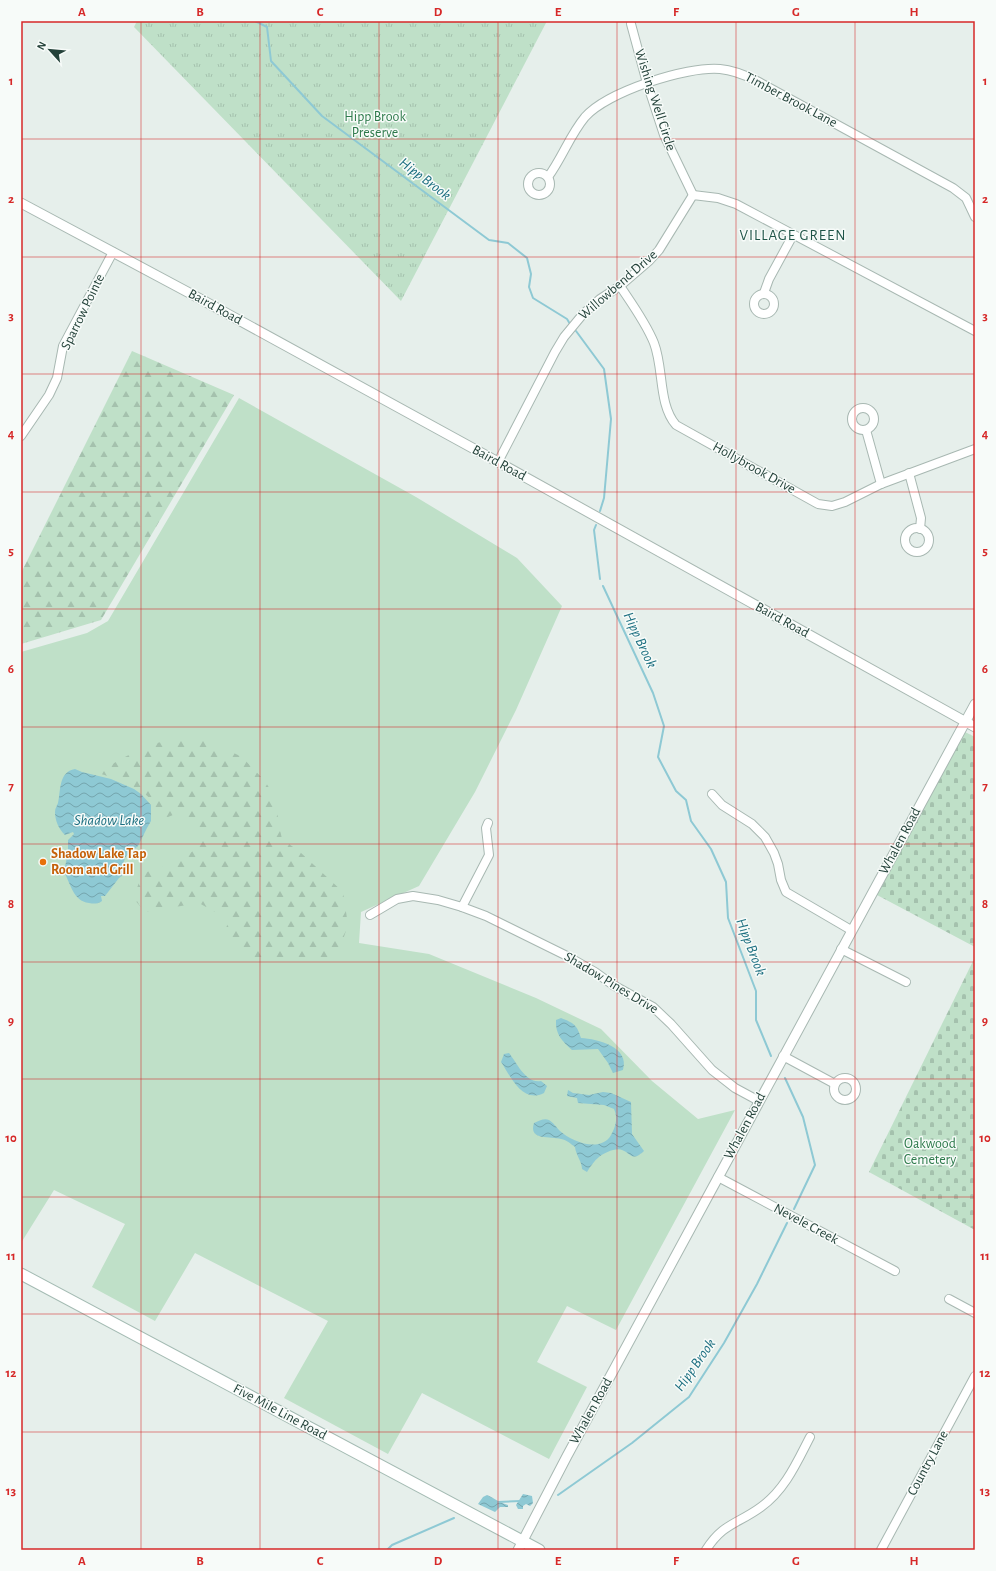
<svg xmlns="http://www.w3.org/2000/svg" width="996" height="1571" font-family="'Alegreya Sans',sans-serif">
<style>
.grass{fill:#bfe0c8}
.forest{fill:url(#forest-firs)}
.cemetery{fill:url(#cemetery-stones)}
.park{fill:url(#park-tufts)}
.water{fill:url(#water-waves)}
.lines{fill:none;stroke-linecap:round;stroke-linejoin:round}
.stream{stroke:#8ec9d4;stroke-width:2}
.minor-casing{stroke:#a8b8b2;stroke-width:10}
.tertiary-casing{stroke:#a8b8b2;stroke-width:11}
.secondary-casing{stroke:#a4bbb3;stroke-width:13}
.minor{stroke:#fff;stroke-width:8}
.tertiary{stroke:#fff;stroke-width:9}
.secondary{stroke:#fff;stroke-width:11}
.grid{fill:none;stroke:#d62828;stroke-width:1;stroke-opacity:0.55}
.food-dot{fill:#e8710a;stroke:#f7fbf9;stroke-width:1.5}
.labels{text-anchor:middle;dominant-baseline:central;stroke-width:3;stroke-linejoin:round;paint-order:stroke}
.street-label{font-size:14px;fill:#24423a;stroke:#f7fbf9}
.park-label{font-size:14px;fill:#2d7a4b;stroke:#f7fbf9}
.food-label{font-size:14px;font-weight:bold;fill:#c56008;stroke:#f7fbf9;text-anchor:start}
.water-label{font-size:15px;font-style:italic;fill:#1c6f80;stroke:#f7fbf9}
.neighbourhood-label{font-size:15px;letter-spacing:1px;fill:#1f5548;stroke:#f7fbf9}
.neatline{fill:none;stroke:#d62828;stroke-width:1.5}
.grid-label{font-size:13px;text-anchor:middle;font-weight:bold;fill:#d62828}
</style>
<defs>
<pattern id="forest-firs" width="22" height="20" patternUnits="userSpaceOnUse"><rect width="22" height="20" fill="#bfe0c8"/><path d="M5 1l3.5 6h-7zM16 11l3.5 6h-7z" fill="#a4c1ad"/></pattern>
<pattern id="cemetery-stones" width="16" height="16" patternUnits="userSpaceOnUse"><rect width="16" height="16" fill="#bfe0c8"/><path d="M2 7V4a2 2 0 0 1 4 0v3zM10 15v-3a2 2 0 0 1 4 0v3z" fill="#a4c1ad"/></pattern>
<pattern id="park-tufts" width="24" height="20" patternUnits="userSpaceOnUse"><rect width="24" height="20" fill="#bfe0c8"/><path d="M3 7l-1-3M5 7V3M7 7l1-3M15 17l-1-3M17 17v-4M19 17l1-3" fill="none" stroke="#a4c1ad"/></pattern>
<pattern id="water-waves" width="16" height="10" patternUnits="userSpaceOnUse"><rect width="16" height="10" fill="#8ec9d4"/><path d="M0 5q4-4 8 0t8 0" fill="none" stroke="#74a5ad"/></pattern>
</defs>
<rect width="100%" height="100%" fill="#e6efeb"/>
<!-- grass -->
<polygon class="grass" points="239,398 416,497 517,558 562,606 516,710 475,792 419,886 361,912 359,943 429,954 536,998 601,1029 652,1081 698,1119 735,1110 616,1330 567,1306 537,1362 587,1387 549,1459 422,1393 388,1454 284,1398 328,1321 195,1253 155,1321 92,1287 125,1224 54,1190 21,1243 21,652 87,633 108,621"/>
<!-- forest -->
<g class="forest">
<polygon points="132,351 234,395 101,620 21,644 21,573"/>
<path d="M203,738L242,757L265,781L277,801L278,821L282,839L300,852L343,892L348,925L337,957L299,960L253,958L225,931L229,920L199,903L145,912L134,899C144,860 151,875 180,860C188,856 196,848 202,842L194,824L178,813L168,817L158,816C156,811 155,805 152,801C142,787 114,778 98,773C121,758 148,743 175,739C184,738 194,738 203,738Z"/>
</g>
<!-- cemetery -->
<g class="cemetery">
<polygon points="965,732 975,737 975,947 877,895"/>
<polygon points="975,957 975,1230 869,1172"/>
</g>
<!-- park -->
<polygon class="park" points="137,21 547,21 401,301 134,27"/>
<!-- water -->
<g class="water">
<path d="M75,769L82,772L111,779L134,789L141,794L151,805V821L147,828L138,846L126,856L121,869L122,871L124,869L126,870L127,872L119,878L105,896H101L102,901C98,904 94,904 89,903C73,901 71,884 64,872L68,852V840L74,834L73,832L65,835C59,829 55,821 55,812C55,808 57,806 58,803C61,791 58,772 75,769Z"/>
<path d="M561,1018C574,1023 577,1025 581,1038C598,1039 630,1047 623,1070L613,1073L608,1063L598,1049L572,1050C562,1041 555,1034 556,1020Z"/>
<path d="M509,1053C517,1063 526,1084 541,1081L547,1086L544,1093C522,1104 511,1077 501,1062L504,1054Z"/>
<path d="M568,1090L573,1093L589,1095L603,1092L611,1093L631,1102L632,1134L644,1151C632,1162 632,1154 622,1150C617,1147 603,1153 599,1157C594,1161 590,1167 587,1172L582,1169C582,1161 576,1156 575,1147C571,1144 567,1140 561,1139C551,1136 528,1141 534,1123C539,1121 544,1118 549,1120C554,1123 556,1127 560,1131C572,1142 601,1153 611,1135C616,1126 618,1118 614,1109L604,1105L578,1103L577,1098L567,1096Z"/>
<polygon points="523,1494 532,1496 533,1503 530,1506 526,1504 523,1506 523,1509 518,1509 516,1505"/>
<path d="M487,1495C494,1498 500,1503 508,1505V1507H500L495,1512L478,1504L483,1497Z"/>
</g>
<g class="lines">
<!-- stream -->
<g class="stream">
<polyline points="255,21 267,27 271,61 322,116 489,240 508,243 527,258 531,274 529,287 533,298 567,319 570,324"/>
<polyline points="576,331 604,369 611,419 604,498 600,511"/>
<polyline points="596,525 594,530 600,579"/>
<polyline points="603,586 653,693 664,726 658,757 676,791 686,800 691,821 711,849 726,882 728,918 756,991 756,1020 771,1056"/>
<polyline points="785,1078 803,1117 815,1165 794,1209"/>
<polyline points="558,1495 632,1443 689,1397 724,1343 757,1284 787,1223"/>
<polyline points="498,1502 520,1501"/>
<polyline points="387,1550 392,1545 454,1518"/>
</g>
<defs>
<g id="minor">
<polyline points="631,24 647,83 664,135 693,195"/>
<circle cx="539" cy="184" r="11"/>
<path d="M548,177C562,158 570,135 585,117C607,92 686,66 720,69C733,70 745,75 757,81L953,188L966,198L975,217"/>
<path d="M620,286C632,304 646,323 654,343C664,369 658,404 676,425L818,504L832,506L845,502L881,484L975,449"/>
<polyline points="764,293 769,279 793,235"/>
<circle cx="764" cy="304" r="10"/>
<circle cx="863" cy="419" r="11"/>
<polyline points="866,430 881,484"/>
<polyline points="21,436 49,395 57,378 63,346 113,252"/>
<polyline points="498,462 555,352 564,337 583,314 600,299 620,286 649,261 659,250 693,195 718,198 736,204 975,331"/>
<polyline points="909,473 921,518 920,529"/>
<circle cx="917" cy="540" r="12"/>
<polyline points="712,794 722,805 752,824 765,837 774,853 778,864 781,880 786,892 851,930"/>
<polyline points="462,907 489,855 486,828 488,823"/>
<polyline points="370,915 397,899 413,896 438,900 462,907 486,916 567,956 595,972 613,985 653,1007 671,1024 712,1070 735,1088 759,1101"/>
<polyline points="841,949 906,982"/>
<polyline points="783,1056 835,1084"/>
<circle cx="845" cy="1089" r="11"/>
<polyline points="718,1177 895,1271"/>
<polyline points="949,1299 975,1313"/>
<path d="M706,1550C723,1523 738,1524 761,1507C785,1490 797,1462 810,1437"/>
<polyline points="881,1550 975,1376"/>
</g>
<g id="tertiary">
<polyline points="21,203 195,296 498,462 975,727"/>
<polyline points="518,1550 567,1456 975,704"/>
</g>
<polyline id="secondary" points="21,1274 539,1550"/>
</defs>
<!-- minor casing -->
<use href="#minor" class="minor-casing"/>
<!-- tertiary casing -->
<use href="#tertiary" class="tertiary-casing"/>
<!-- secondary casing -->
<use href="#secondary" class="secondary-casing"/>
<!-- minor -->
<use href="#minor" class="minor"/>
<!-- tertiary -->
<use href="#tertiary" class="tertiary"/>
<!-- secondary -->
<use href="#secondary" class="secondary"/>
</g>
<!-- grid -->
<path class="grid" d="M141,21V1550M260,21V1550M379,21V1550M498,21V1550M617,21V1550M736,21V1550M855,21V1550M21,139H975M21,257H975M21,374H975M21,492H975M21,609H975M21,727H975M21,844H975M21,962H975M21,1079H975M21,1197H975M21,1314H975M21,1432H975"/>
<!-- markers -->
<circle class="food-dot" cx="43" cy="862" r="4"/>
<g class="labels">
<!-- street labels -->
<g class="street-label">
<text transform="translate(655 100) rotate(72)">Wishing Well Circle</text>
<text transform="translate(791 100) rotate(28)">Timber Brook Lane</text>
<text transform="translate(618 285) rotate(-41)">Willowbend Drive</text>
<text transform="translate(215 307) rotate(29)">Baird Road</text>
<text transform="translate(83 312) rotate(-64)">Sparrow Pointe</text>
<text transform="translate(499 463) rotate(29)">Baird Road</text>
<text transform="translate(754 468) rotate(29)">Hollybrook Drive</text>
<text transform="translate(782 620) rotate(29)">Baird Road</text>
<text transform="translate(900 841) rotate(-62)">Whalen Road</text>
<text transform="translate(611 983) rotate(31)">Shadow Pines Drive</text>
<text transform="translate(745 1126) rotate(-62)">Whalen Road</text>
<text transform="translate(806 1224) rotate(28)">Nevele Creek</text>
<text transform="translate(591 1411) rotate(-61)">Whalen Road</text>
<text transform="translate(280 1412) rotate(28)">Five Mile Line Road</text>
<text transform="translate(928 1463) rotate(-62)">Country Lane</text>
</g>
<!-- park labels -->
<g class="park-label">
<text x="375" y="117">Hipp Brook<tspan x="375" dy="16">Preserve</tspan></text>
<text x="930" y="1144">Oakwood<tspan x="930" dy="16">Cemetery</tspan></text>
</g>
<!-- food labels -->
<g class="food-label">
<text x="51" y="854">Shadow Lake Tap<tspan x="51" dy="16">Room and Grill</tspan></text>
</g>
<!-- water labels -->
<g class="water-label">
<text transform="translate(425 179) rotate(37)">Hipp Brook</text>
<text transform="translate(640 640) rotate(65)">Hipp Brook</text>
<text x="109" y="820">Shadow Lake</text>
<text transform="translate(751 947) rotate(69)">Hipp Brook</text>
<text transform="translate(695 1365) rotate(-55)">Hipp Brook</text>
</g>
<!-- neighbourhood labels -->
<g class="neighbourhood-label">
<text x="793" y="235">VILLAGE GREEN</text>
</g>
</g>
<!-- border -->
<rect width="996" height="1571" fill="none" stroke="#f7fbf9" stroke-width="44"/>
<!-- north arrow -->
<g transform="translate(50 50) rotate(297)" stroke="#f7fbf9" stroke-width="3" paint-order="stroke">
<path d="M0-3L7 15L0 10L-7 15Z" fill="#24423a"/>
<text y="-6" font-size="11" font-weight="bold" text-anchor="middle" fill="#24423a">N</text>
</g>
<rect x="22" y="22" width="952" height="1527" class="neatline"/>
<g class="grid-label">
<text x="82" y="16">A</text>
<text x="200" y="16">B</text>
<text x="320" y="16">C</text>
<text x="438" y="16">D</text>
<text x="558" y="16">E</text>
<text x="676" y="16">F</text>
<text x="796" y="16">G</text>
<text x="914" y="16">H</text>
<text x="11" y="85">1</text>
<text x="985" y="85">1</text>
<text x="11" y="203">2</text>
<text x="985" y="203">2</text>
<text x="11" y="320">3</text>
<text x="985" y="320">3</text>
<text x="11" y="438">4</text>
<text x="985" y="438">4</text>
<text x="11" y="555">5</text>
<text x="985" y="555">5</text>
<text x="11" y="673">6</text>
<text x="985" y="673">6</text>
<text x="11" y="790">7</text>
<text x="985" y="790">7</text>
<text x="11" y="908">8</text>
<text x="985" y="908">8</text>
<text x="11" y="1025">9</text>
<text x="985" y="1025">9</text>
<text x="11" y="1142">10</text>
<text x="985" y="1142">10</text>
<text x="11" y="1260">11</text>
<text x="985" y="1260">11</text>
<text x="11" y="1377">12</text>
<text x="985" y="1377">12</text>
<text x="11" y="1495">13</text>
<text x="985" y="1495">13</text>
<text x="82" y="1565">A</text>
<text x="200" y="1565">B</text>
<text x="320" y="1565">C</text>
<text x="438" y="1565">D</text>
<text x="558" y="1565">E</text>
<text x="676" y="1565">F</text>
<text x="796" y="1565">G</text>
<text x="914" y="1565">H</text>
</g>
</svg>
